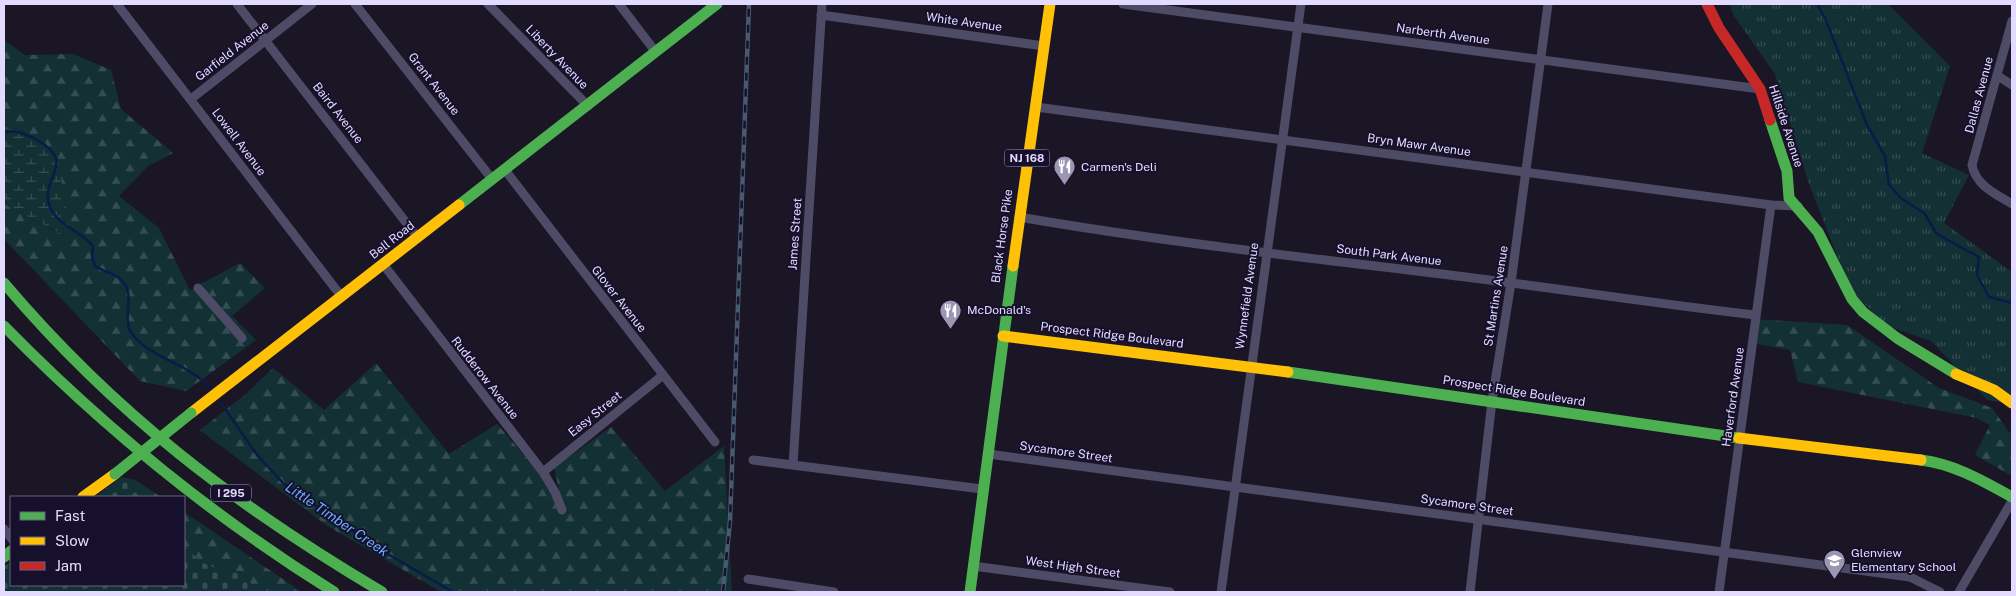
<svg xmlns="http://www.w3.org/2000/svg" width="2016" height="596" font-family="'Public Sans',sans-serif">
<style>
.forest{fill:url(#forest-firs)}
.wetland{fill:url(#wetland-marsh)}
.cemetery{fill:url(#cemetery-stones)}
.park{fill:url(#park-tufts)}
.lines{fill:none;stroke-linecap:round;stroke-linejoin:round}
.stream{stroke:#0a1b49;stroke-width:2.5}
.street{stroke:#4e4b67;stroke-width:9}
.fast{stroke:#4caf50;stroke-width:11}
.slow{stroke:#ffc107;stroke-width:11}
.jam{stroke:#c62828;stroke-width:11}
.rail-casing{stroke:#485a70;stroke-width:4.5}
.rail{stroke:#17102c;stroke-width:2.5;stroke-dasharray:8;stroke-linecap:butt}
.fast-bridge{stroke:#4caf50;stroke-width:11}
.labels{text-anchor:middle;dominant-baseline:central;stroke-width:4;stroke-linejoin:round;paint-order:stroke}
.shield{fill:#17102c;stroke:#a59ec0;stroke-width:1}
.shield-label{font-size:11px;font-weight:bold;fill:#e2dbff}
.street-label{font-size:12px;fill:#e2dbff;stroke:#17102c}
.poi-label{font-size:12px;fill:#e2dbff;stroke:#17102c;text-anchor:start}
.water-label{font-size:14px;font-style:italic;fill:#69aeff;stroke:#17102c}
</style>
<defs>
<pattern id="forest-firs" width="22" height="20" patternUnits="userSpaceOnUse" patternTransform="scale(1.25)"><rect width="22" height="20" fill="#133134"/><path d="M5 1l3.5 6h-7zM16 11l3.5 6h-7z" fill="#354e52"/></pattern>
<pattern id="wetland-marsh" width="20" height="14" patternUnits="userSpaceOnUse" patternTransform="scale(1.25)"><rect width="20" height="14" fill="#133134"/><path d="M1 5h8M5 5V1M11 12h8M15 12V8" fill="none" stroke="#354e52"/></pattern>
<pattern id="cemetery-stones" width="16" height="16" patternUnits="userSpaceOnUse" patternTransform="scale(1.25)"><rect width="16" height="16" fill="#133134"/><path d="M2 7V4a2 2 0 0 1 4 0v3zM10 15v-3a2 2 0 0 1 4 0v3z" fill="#354e52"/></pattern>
<pattern id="park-tufts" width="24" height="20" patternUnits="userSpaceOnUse" patternTransform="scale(1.25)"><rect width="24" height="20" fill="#133134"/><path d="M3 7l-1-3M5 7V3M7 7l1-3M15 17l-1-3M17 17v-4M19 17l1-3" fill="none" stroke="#354e52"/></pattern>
</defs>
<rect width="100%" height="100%" fill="#1a1626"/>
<!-- forest -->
<g class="forest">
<polygon points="4,40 25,55 73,54 111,70 121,109 173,153 148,166 119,196 159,228 190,290 240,263 265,288 232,316 256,340 186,391 140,381 4,239 4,204 70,239 20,128 4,129"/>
<polygon points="1754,319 1847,325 1939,388 1992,408 2012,436 2012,476 1975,455 1990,425 1977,418 1798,382 1790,350 1752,343"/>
<polygon points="376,363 449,454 497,424 561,498 554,468 611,427 665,491 724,446 732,592 441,592 326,525 200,430 247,393 273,368 324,410"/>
<polygon points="122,477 135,480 161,497 140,497"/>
<path d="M184,512L302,592H255L245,572C212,568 207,570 184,545Z"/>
</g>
<!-- wetland -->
<polygon class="wetland" points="20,128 57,152 71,239 4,204 4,129"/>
<!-- cemetery -->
<g class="cemetery">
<polygon points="122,477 140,497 95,497"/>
<path d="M184,545C207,570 212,568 245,572L255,592L4,591V567L11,561V585H184Z"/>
</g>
<!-- park -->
<polygon class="park" points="1729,4 1888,4 1950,66 1922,153 1969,175 1944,223 2012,272 2012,404 1987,400 1931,341 1888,326 1851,291 1809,184 1775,74 1734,16"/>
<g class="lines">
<!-- stream -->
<g class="stream">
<polyline points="1817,4 1825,18 1867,125 1885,156 1889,185 1902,199 1924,213 1937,234 1979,257 1977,275 1989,297 2012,303"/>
<path d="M4,132C16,130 26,134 37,140C79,163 38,179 50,207C58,226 81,231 93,246L92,257L95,266C103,271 112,273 119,278C139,292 119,318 133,335C152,359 189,364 209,387"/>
<polyline points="221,403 257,455 284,484 386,553 453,592"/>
</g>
<!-- street -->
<g class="street">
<polyline points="117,4 341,296"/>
<polyline points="237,4 418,238"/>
<polyline points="355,4 492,179"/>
<polyline points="488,4 588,106"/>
<polyline points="619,4 655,51"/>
<polyline points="1123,4 1760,89"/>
<polyline points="821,15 1044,46"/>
<path d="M2012,21L1972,165C1976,186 1996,194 2012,204"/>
<polyline points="1998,76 2012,85"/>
<polyline points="191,99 312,4"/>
<polyline points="1036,107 1771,205 1798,206"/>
<polyline points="505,170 715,442"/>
<path d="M1019,217C1164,242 1311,258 1457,276C1557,288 1656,304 1756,315"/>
<polyline points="383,264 543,472 555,492 562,510"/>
<polyline points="198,288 242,338"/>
<polyline points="988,454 1910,577 1940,592"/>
<polyline points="753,460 982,489"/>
<polyline points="793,465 822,4"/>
<polyline points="543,472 663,375"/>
<polyline points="4,529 11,538"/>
<polyline points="973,566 1170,592"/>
<polyline points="748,579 834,592"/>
<polyline points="1221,592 1301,4"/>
<polyline points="1470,592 1492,401 1511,283 1548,4"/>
<polyline points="1719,592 1771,205"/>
<polyline points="1959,592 2012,501"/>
</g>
<!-- fast -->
<g class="fast">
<polyline points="1770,120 1787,171 1789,198 1818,232 1852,299 1863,312 1897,338 1956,374"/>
<polyline points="459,205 717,4"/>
<path d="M4,283C115,414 235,505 382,592"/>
<path d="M4,326C104,428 212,516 334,592"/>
<polyline points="1288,372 1739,438"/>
<path d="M1921,460C1954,464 1983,481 2012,497"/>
<polyline points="4,557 11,551"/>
<polyline points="970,592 1013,266"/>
</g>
<!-- slow -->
<g class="slow">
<polyline points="1013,266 1050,4"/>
<polyline points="1003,336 1288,372"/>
<polyline points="1956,374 1994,390 2012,403"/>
<polyline points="191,413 459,205"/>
<polyline points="1739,438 1921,460"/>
<polyline points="83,497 115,474"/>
</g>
<!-- jam -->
<polyline class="jam" points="1707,4 1719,28 1760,89 1770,120"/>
<defs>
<polyline id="rail" points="723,592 730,521 749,4"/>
</defs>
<!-- rail casing -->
<use href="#rail" class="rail-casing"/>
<!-- rail -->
<use href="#rail" class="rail"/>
<!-- fast-bridge -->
<polyline class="fast-bridge" points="115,474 191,413"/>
</g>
<!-- icons -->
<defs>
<symbol id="restaurant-pin" viewBox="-11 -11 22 30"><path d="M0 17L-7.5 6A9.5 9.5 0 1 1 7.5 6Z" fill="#9c96b3" stroke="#17102c"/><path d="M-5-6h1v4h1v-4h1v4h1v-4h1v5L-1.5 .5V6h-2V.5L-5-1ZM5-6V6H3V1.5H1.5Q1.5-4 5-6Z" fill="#fff"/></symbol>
<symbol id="school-pin" viewBox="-11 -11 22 30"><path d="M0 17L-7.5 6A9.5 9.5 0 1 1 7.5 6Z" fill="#9c96b3" stroke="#17102c"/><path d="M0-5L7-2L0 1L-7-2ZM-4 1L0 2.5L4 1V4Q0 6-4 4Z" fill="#fff"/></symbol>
</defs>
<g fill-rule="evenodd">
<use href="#restaurant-pin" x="1052" y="154" width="25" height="34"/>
<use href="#restaurant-pin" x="938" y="298" width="25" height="34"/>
<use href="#school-pin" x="1822" y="548" width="25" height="34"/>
</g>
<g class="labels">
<!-- shield labels -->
<g class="shield">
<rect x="1004.5" y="149.5" width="45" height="17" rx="4"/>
<rect x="211" y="484.5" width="40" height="17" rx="4"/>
</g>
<g class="shield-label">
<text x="1027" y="158">NJ 168</text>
<text x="231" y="493">I 295</text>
</g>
<!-- street labels -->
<g class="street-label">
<text transform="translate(964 22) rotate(8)">White Avenue</text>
<text transform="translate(1443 34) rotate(8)">Narberth Avenue</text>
<text transform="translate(232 51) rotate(-38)">Garfield Avenue</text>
<text transform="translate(557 57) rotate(46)">Liberty Avenue</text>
<text transform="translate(434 84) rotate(52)">Grant Avenue</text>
<text transform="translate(1979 95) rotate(-75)">Dallas Avenue</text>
<text transform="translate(338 113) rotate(52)">Baird Avenue</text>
<text transform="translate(1786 126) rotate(72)">Hillside Avenue</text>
<text transform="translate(239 142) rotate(53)">Lowell Avenue</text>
<text transform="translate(1419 145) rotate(8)">Bryn Mawr Avenue</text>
<text transform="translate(795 234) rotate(-86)">James Street</text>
<text transform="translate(1002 236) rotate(-82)">Black Horse Pike</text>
<text transform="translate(392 240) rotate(-38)">Bell Road</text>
<text transform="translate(1389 255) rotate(7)">South Park Avenue</text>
<text transform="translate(1247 296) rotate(-82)">Wynnefield Avenue</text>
<text transform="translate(1496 296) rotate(-81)">St Martins Avenue</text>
<text transform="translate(619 299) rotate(52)">Glover Avenue</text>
<text transform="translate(1112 335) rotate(7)">Prospect Ridge Boulevard</text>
<text transform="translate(485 378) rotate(52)">Rudderow Avenue</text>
<text transform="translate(1514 391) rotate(9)">Prospect Ridge Boulevard</text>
<text transform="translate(1733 397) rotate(-82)">Haverford Avenue</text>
<text transform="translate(595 414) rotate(-39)">Easy Street</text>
<text transform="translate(1066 452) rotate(8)">Sycamore Street</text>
<text transform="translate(1467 505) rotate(8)">Sycamore Street</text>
<text transform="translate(1073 567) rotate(8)">West High Street</text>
</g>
<!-- poi labels -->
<g class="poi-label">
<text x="1081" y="167">Carmen's Deli</text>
<text x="967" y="310">McDonald's</text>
<text x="1851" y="553">Glenview<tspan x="1851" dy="14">Elementary School</tspan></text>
</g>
<!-- water labels -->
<g class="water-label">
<text transform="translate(337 519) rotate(34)">Little Timber Creek</text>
</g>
</g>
<!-- border -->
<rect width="2016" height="596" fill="none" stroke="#e2dbff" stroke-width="10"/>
<!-- legend -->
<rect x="10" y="496" width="175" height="90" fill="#17102c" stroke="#686180"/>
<rect x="20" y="512" width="25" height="8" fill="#4caf50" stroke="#686180"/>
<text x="55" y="521" font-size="15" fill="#e2dbff">Fast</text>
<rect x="20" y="537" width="25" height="8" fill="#ffc107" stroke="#686180"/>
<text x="55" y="546" font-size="15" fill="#e2dbff">Slow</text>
<rect x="20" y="562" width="25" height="8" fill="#c62828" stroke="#686180"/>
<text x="55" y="571" font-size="15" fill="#e2dbff">Jam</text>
</svg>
